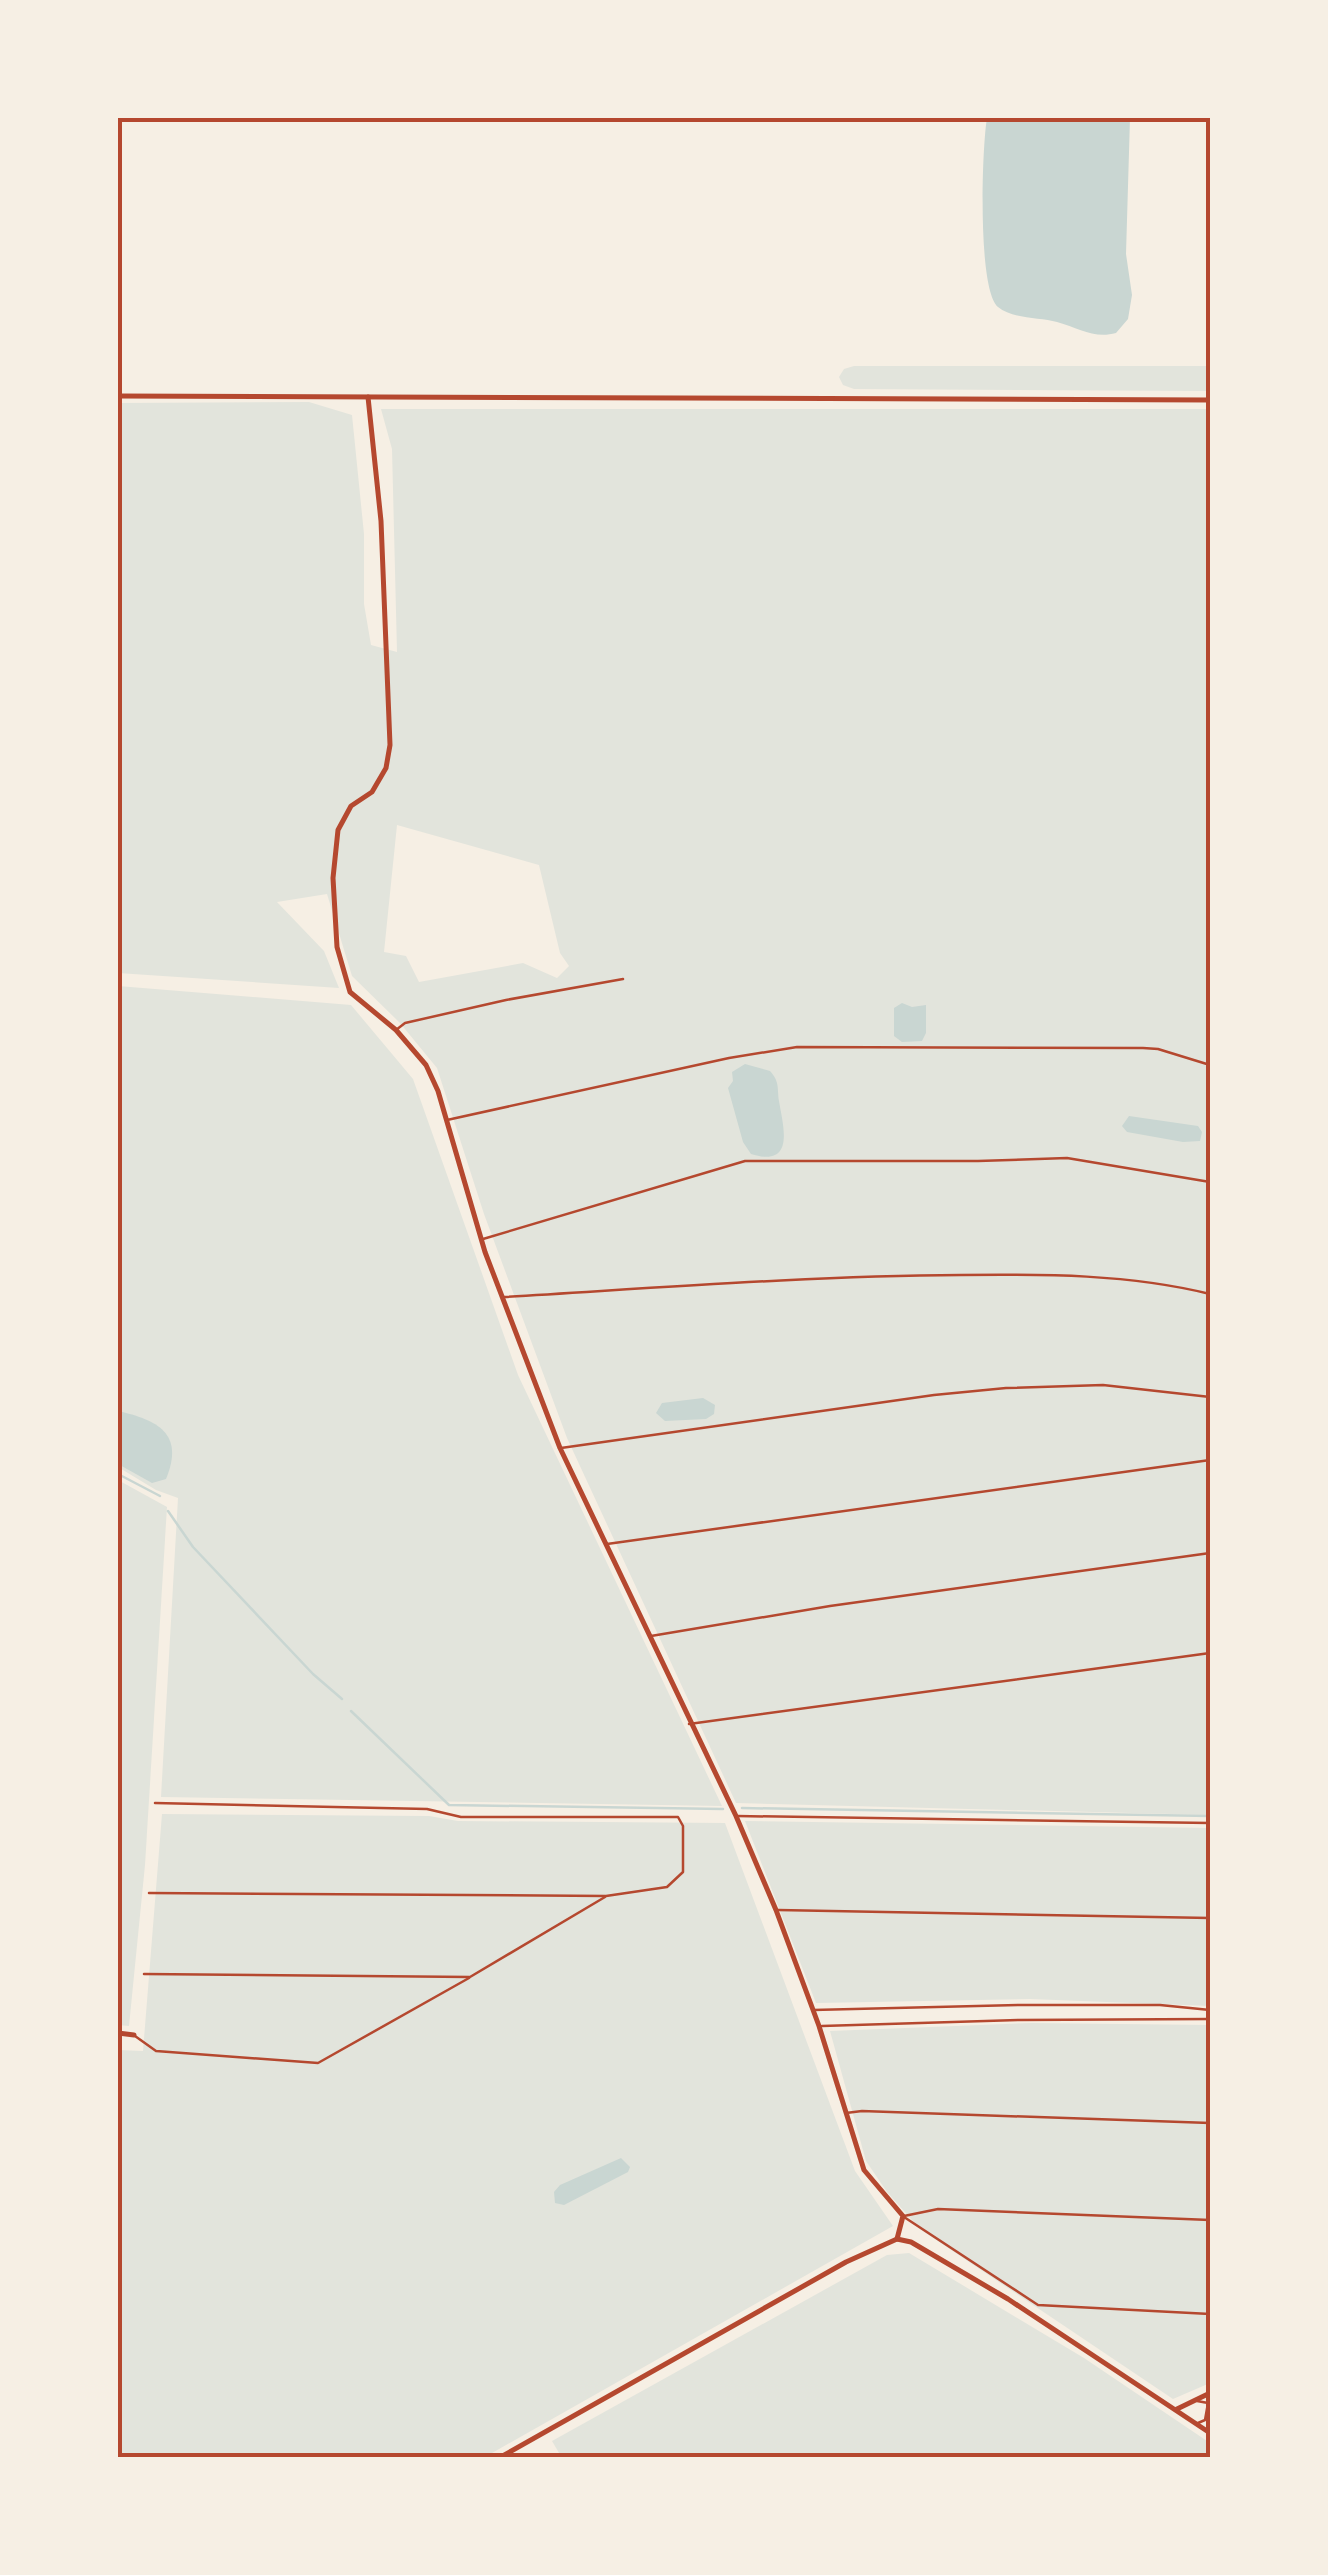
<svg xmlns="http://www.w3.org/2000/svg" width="1328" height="2575" font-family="'Golos Text',sans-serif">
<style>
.green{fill:#e2e4dc;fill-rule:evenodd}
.water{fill:#c9d6d2}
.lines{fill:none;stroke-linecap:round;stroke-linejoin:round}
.stream{stroke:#c9d6d2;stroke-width:2.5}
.service{stroke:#b5482f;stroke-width:2.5}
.minor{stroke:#b5482f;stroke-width:5}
.neatline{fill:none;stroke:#b5482f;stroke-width:4}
</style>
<rect width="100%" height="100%" fill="#f6efe4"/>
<!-- green -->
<g class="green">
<polygon points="854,366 1210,366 1210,391 854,389 843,385 839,377 844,369"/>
<path d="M309,402L352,415L364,534V604L371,645L397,652L392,449L381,409H1210V1815L736,1803L567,1438L484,1214L437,1068L400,1023L352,976L327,894L277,902L324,951L339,988L118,973V403ZM397,825L539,865L560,953L569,966L557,978L523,963L419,982L406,956L384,952Z"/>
<polygon points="118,986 351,1005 413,1079 518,1375 722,1806 161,1797 178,1498 156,1490 118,1467"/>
<polygon points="118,1480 167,1507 145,1865 129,2026 118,2025"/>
<polygon points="162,1814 429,1816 458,1821 725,1823 855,2171 893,2226 485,2457 118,2457 118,2050 143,2051"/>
<polygon points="745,1821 1210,1828 1210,2006 1030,1999 816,2003"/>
<polygon points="1031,2023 1210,2025 1210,2383 1173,2399 920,2229 887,2192 866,2161 830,2031"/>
<polygon points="909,2253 1084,2358 1210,2443 1210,2457 562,2458 552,2441 887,2255"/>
</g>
<!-- water -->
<g class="water">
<path d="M987,118H1130L1126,254L1132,295L1128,319L1116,333C1094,339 1079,328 1057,322C1040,317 1012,319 998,307C977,289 982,147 987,118Z"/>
<polygon points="902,1003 912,1007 926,1005 926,1033 922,1041 902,1042 894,1036 894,1008"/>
<path d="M745,1064L770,1071C780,1082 777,1088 779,1101C783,1126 796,1168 751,1154L743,1142L728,1088L733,1081L732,1072Z"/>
<polygon points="1129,1116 1198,1126 1202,1132 1200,1141 1183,1142 1127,1132 1122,1126"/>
<polygon points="703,1398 715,1405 714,1414 706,1419 665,1421 656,1413 662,1403"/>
<path d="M118,1411C157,1420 185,1433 166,1479L152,1483L118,1464Z"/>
<polygon points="621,2158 630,2167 628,2172 564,2205 555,2203 554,2192 560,2185"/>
</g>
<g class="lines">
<!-- stream -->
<g class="stream">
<polyline points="118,1474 160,1496"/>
<polyline points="168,1511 193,1547 313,1674 342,1699"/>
<polyline points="351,1711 449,1805 723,1809"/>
<polyline points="742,1808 1210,1816"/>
</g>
<!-- service -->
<g class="service">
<polyline points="396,1030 405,1023 506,1000 623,979"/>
<polyline points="447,1120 729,1058 797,1047 1143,1048 1158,1049 1210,1065"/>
<polyline points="483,1239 745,1161 978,1161 1067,1158 1210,1182"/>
<path d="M504,1297C656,1288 808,1276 961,1275C1045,1274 1129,1274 1210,1294"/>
<polyline points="561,1448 934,1395 1006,1388 1103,1385 1210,1397"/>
<polyline points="607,1544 1210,1460"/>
<polyline points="651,1636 830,1606 1210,1553"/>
<polyline points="689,1724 1210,1653"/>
<polyline points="737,1816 1210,1823"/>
<polyline points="149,1893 606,1896 667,1887 683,1872 683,1826 678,1817 461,1817 427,1809 155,1803"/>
<polyline points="778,1910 1210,1918"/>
<polyline points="144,1974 470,1977 605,1897"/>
<polyline points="813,2010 1019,2005 1160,2005 1210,2010"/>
<polyline points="822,2026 1018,2020 1210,2019"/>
<polyline points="135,2036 156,2051 318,2063 469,1978"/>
<polyline points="846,2113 862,2111 1210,2123"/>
<polyline points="904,2216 938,2209 1210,2220"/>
<polyline points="904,2217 1038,2305 1210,2314"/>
<polyline points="1197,2401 1208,2403 1205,2420 1198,2423"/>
</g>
<!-- minor -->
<g class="minor">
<polyline points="118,396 1210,400"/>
<polyline points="368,397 381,521 390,745 386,768 372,792 351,806 338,830 333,878 337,947 350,992 396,1030 426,1065 438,1091 485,1252 560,1448 736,1816 776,1910 819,2026 864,2170 903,2216 897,2239"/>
<polyline points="118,2033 134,2035"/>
<polyline points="1177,2409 1210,2393"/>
<polyline points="499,2458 846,2262 897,2239 911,2242 1008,2299 1210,2433"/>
</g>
</g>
<!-- border -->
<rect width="1328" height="2575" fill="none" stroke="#f6efe4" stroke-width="240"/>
<rect x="120" y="120" width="1088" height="2335" class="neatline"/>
</svg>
